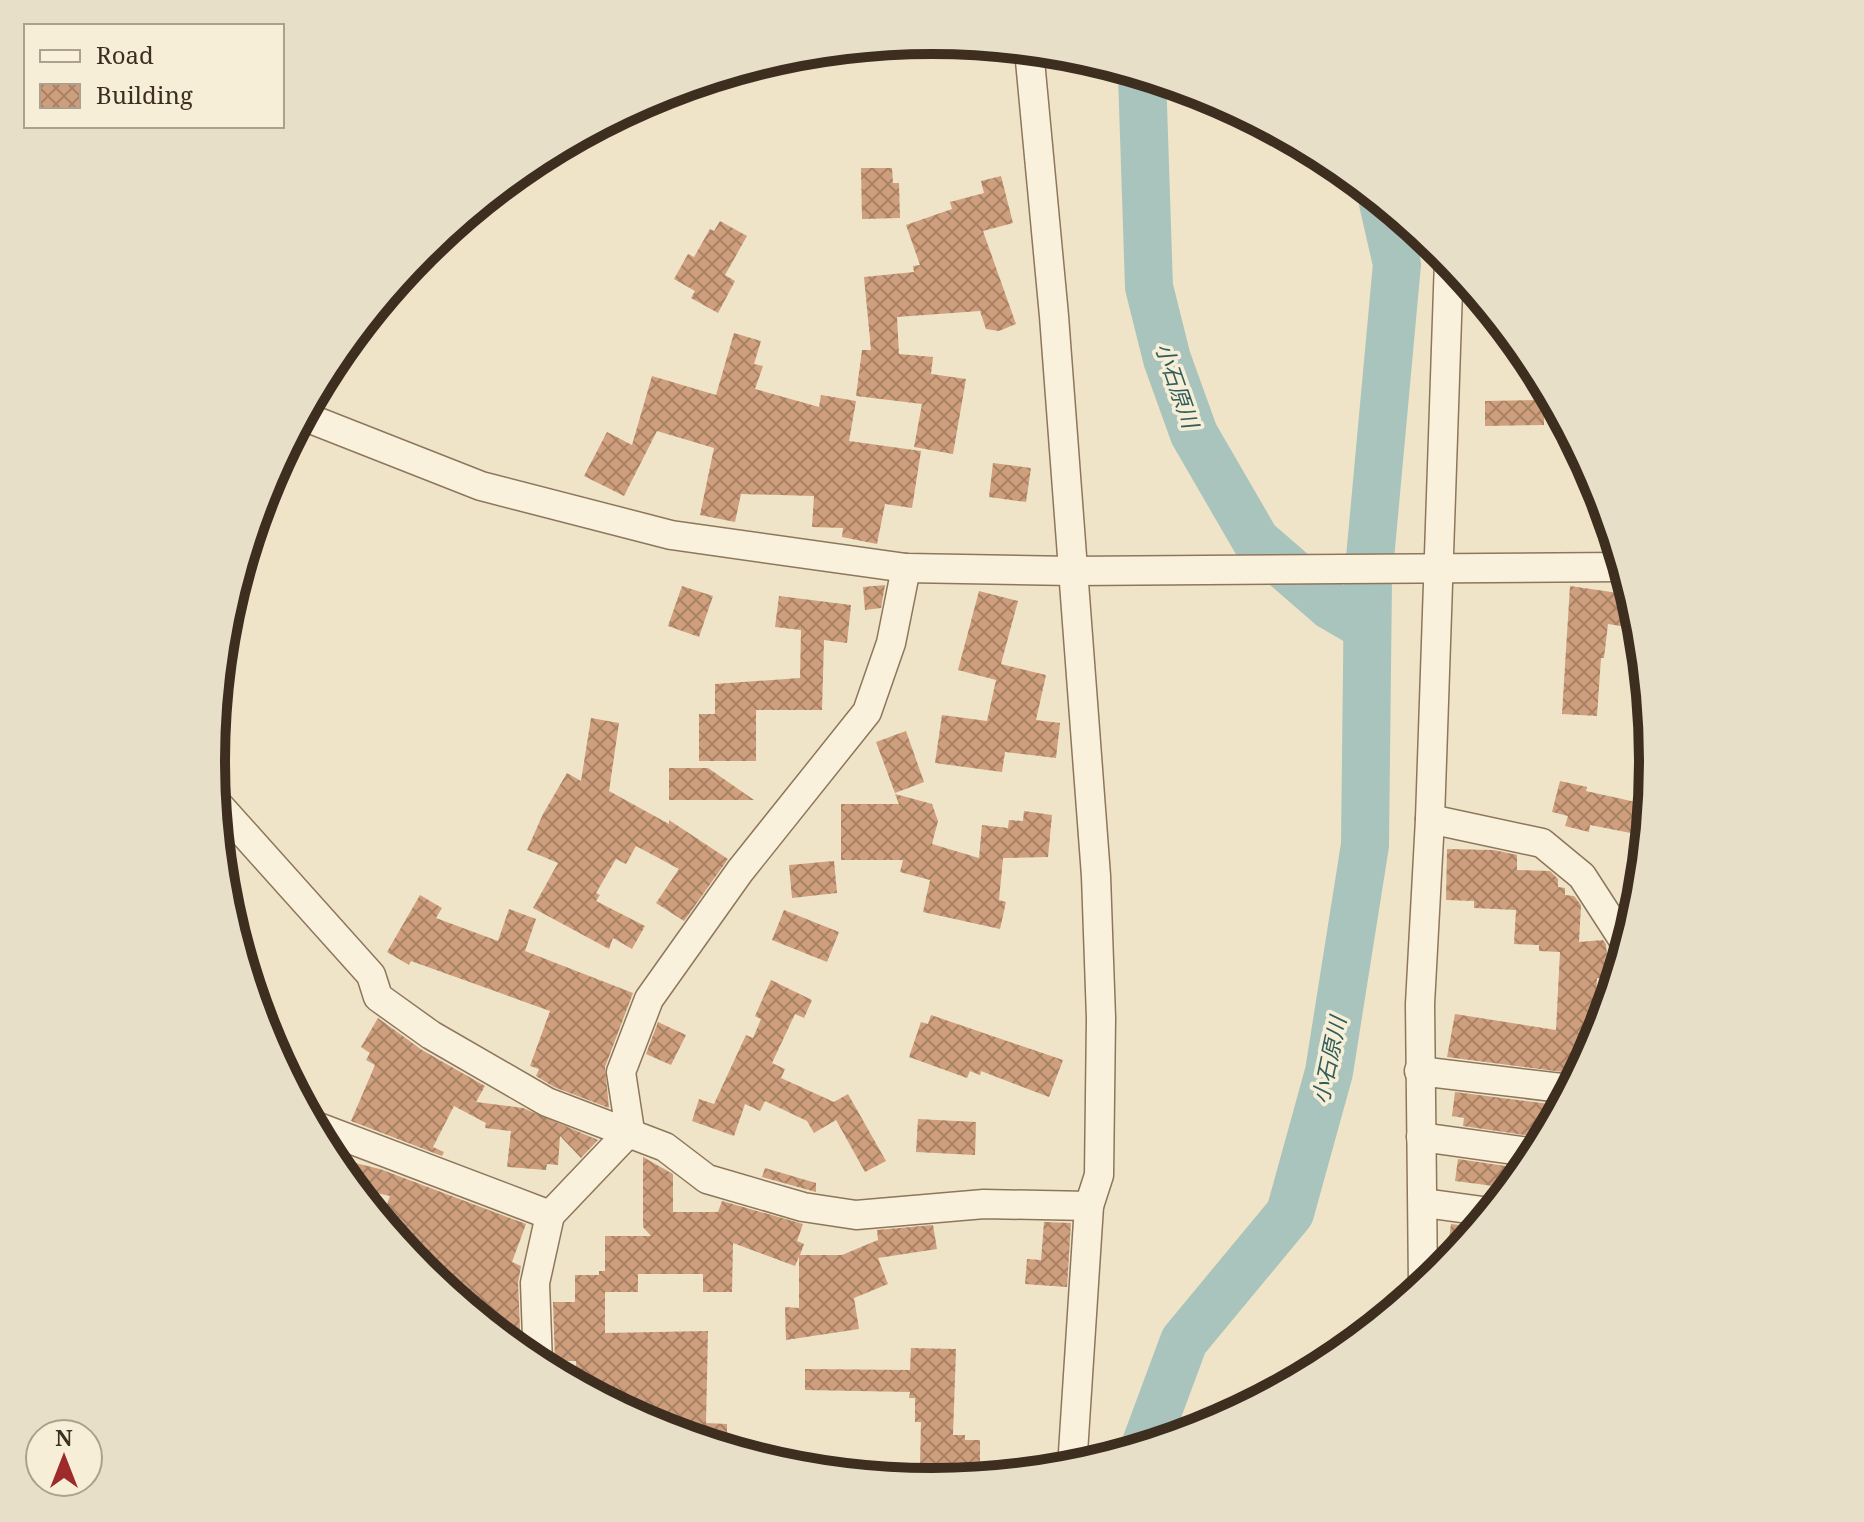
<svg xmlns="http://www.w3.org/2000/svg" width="1864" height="1522" font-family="'Noto Serif','Noto Sans JP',serif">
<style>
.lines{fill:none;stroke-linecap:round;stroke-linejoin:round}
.river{stroke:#a9c4bc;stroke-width:48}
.building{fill:url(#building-cross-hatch)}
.minor-casing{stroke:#8d765c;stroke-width:31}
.minor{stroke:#faf1dc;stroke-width:28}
.labels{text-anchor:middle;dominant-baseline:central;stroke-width:7;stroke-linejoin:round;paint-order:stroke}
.water-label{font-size:22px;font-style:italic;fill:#2f5d5a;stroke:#f7eed8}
.rim{fill:none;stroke:#3d2e20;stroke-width:10}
</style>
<defs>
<pattern id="building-cross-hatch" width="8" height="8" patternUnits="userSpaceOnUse" patternTransform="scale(2)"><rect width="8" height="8" fill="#cf9f7d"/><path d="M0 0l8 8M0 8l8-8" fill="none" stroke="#a98266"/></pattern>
</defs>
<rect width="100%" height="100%" fill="#f0e4c8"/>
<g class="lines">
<!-- river -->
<g class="river">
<polyline points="1142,75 1149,287 1167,359 1194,434 1256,541 1331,606 1367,627"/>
<polyline points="1145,1446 1184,1341 1290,1213 1329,1072 1365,845 1368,580 1397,264 1383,203"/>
</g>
</g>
<!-- building -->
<g class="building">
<polygon points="861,168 892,168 893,183 899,183 900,218 862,219"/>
<polygon points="1001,176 1013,223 983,231 1016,324 999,331 986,329 980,311 897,317 899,354 933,357 931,374 966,379 953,454 914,447 922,404 856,396 862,350 871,350 864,277 914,272 913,266 920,265 906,225 952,209 950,202 984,193 981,181"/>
<polygon points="720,221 747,236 725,275 735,281 718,313 691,298 695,291 674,279 688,254 694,257 710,229 714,231"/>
<polygon points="734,333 761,341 754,364 763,366 755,389 819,407 821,395 856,401 849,441 921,451 912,508 885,504 877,544 842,537 843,528 812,527 814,496 741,494 735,522 700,515 714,448 657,431 624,496 584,476 607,432 632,445 652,376 716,395"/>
<polygon points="1544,400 1544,425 1485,426 1485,401"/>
<polygon points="993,463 1031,468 1026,502 989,497"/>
<polygon points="885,585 881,608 865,610 863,587"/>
<polygon points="682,586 713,596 699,637 668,626"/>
<polygon points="1570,586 1632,595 1639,621 1640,629 1608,624 1604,658 1601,658 1597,716 1562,714"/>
<polygon points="979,591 1018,601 1001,664 1046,675 1036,720 1060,723 1056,758 1005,752 1002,772 935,763 942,715 987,721 996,680 958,670"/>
<polygon points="779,596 851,605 847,643 824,640 822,710 756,710 756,761 699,761 699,714 715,714 715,684 800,678 801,630 775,627"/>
<polygon points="591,718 619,723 609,791 669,824 669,820 728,859 684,921 656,903 679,869 636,846 626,864 616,859 596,893 600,895 596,901 645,926 632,949 613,938 609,949 533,908 558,863 527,850 543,814 567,773 581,781"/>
<polygon points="906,731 924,782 895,793 876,742"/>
<polygon points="669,768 708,768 754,800 669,800"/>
<polygon points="1560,781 1587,787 1586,791 1649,805 1646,836 1590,825 1589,832 1565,826 1568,816 1552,812"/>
<polygon points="895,794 932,804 938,821 932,844 979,858 982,825 1008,828 1009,820 1023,821 1024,811 1052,815 1048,857 1003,858 999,900 1006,902 1000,929 923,912 930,880 900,872 903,860 841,860 841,804 899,804"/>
<polygon points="1447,849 1494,850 1517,855 1517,870 1550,871 1558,879 1558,887 1565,888 1565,895 1574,896 1581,905 1579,942 1603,940 1606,944 1609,979 1597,978 1594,1045 1578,1074 1447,1057 1455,1014 1556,1030 1560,952 1539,951 1539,945 1514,944 1516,910 1474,908 1474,901 1446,900"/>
<polygon points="834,861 837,893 792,898 789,865"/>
<polygon points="420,895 442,908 436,918 498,941 509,909 536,919 525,951 633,993 605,1067 609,1108 554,1087 536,1076 539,1069 530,1066 550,1011 411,961 409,965 387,952"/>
<polygon points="784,910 839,932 827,962 772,940"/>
<polygon points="771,980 812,1000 804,1018 795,1014 772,1063 785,1069 781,1078 834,1102 848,1094 886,1161 865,1172 836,1120 814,1133 807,1121 765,1101 760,1111 745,1104 734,1136 692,1121 699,1099 714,1104 746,1035 753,1038 761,1019 755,1016"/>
<polygon points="931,1015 1063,1060 1049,1097 981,1071 980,1075 970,1071 967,1078 909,1057 921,1022 928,1024"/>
<polygon points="378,1018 422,1050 485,1086 476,1102 523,1108 598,1140 581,1158 560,1136 558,1165 547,1164 546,1170 507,1167 511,1131 485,1128 486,1123 454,1106 433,1147 444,1152 442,1156 351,1121 375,1065 366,1060 370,1053 361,1047"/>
<polygon points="658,1022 686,1035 671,1065 646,1054"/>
<polygon points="1455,1092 1557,1105 1555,1117 1544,1138 1463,1126 1464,1118 1452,1116"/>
<polygon points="918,1119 976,1122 975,1155 916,1152"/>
<polygon points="330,1157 380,1169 526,1224 512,1262 521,1266 518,1283 521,1352 422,1270 426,1247 393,1235 384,1225 388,1215 384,1213 390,1196 354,1188"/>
<polygon points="643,1157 673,1174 673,1212 718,1212 722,1201 803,1224 797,1241 804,1244 800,1255 842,1255 878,1240 877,1230 933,1225 937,1249 878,1258 888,1284 854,1298 859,1329 786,1340 785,1307 799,1308 799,1257 795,1266 733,1243 732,1292 703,1292 703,1274 638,1274 638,1292 605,1292 605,1333 708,1331 706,1423 727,1424 727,1449 656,1427 604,1399 604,1386 576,1384 576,1361 555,1361 553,1302 575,1302 575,1275 599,1275 599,1271 605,1271 605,1236 651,1236 643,1227"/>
<polygon points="1458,1159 1526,1169 1509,1188 1455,1181"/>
<polygon points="765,1168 816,1183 816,1192 762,1177"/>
<polygon points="1044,1222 1071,1223 1067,1287 1025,1284 1027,1259 1041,1260"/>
<polygon points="1451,1224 1477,1227 1445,1267"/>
<polygon points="911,1348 956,1349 953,1435 965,1435 965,1440 980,1440 980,1464 920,1463 921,1422 915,1422 915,1398 909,1398 910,1392 805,1390 805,1369 910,1370"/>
</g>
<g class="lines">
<defs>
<g id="minor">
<polyline points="1029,50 1054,316 1096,876 1101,1018 1099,1175 1089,1206 1072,1468"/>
<polyline points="303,416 481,486 671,535 906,568 1072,571 1623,567"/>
<polyline points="215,801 371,975 378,997 431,1035 547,1102 665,1147 707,1179 803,1207 856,1215 984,1204 1089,1206"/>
<polyline points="1430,819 1542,843 1582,876 1626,944"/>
<polyline points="1419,1071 1570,1089"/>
<polyline points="313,1125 550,1215"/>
<polyline points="630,1131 621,1072 649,999 740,871 867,712 891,643 906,568"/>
<polyline points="1421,1137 1536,1153"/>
<polyline points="1424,1203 1490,1212"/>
<polyline points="1423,1286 1420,1004 1430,819 1449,260"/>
<polyline points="538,1364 535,1283 550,1215 630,1131"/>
</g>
</defs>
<!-- minor casing -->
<use href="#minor" class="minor-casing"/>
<!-- minor -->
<use href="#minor" class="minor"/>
</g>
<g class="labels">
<!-- water labels -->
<g class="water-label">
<text transform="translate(1178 385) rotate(71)">小石原川</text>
<text transform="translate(1328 1060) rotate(-78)">小石原川</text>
</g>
</g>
<!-- crop -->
<path d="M0 0H1864V1522H0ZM225 761a707 707 0 1 1 1414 0a707 707 0 1 1-1414 0Z" fill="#e8dfc9" fill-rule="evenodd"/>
<path class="rim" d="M225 761a707 707 0 1 1 1414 0a707 707 0 1 1-1414 0Z"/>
<!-- legend -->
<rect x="24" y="24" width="260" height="104" fill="#f7eed8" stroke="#ada18e" stroke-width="2"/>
<rect x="40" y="50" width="40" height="12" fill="#faf1dc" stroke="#ada18e" stroke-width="2"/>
<text x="96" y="64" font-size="24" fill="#3d2e20">Road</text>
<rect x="40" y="84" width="40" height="24" fill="url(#building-cross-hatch)" stroke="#ada18e" stroke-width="2"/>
<text x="96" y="104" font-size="24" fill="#3d2e20">Building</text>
<!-- north arrow -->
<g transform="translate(64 1458)"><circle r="38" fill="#f7eed8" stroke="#ada18e" stroke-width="2"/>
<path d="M0-6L14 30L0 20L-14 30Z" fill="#9e2a2b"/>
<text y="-12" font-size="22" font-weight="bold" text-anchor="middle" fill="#3d2e20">N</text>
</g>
</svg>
